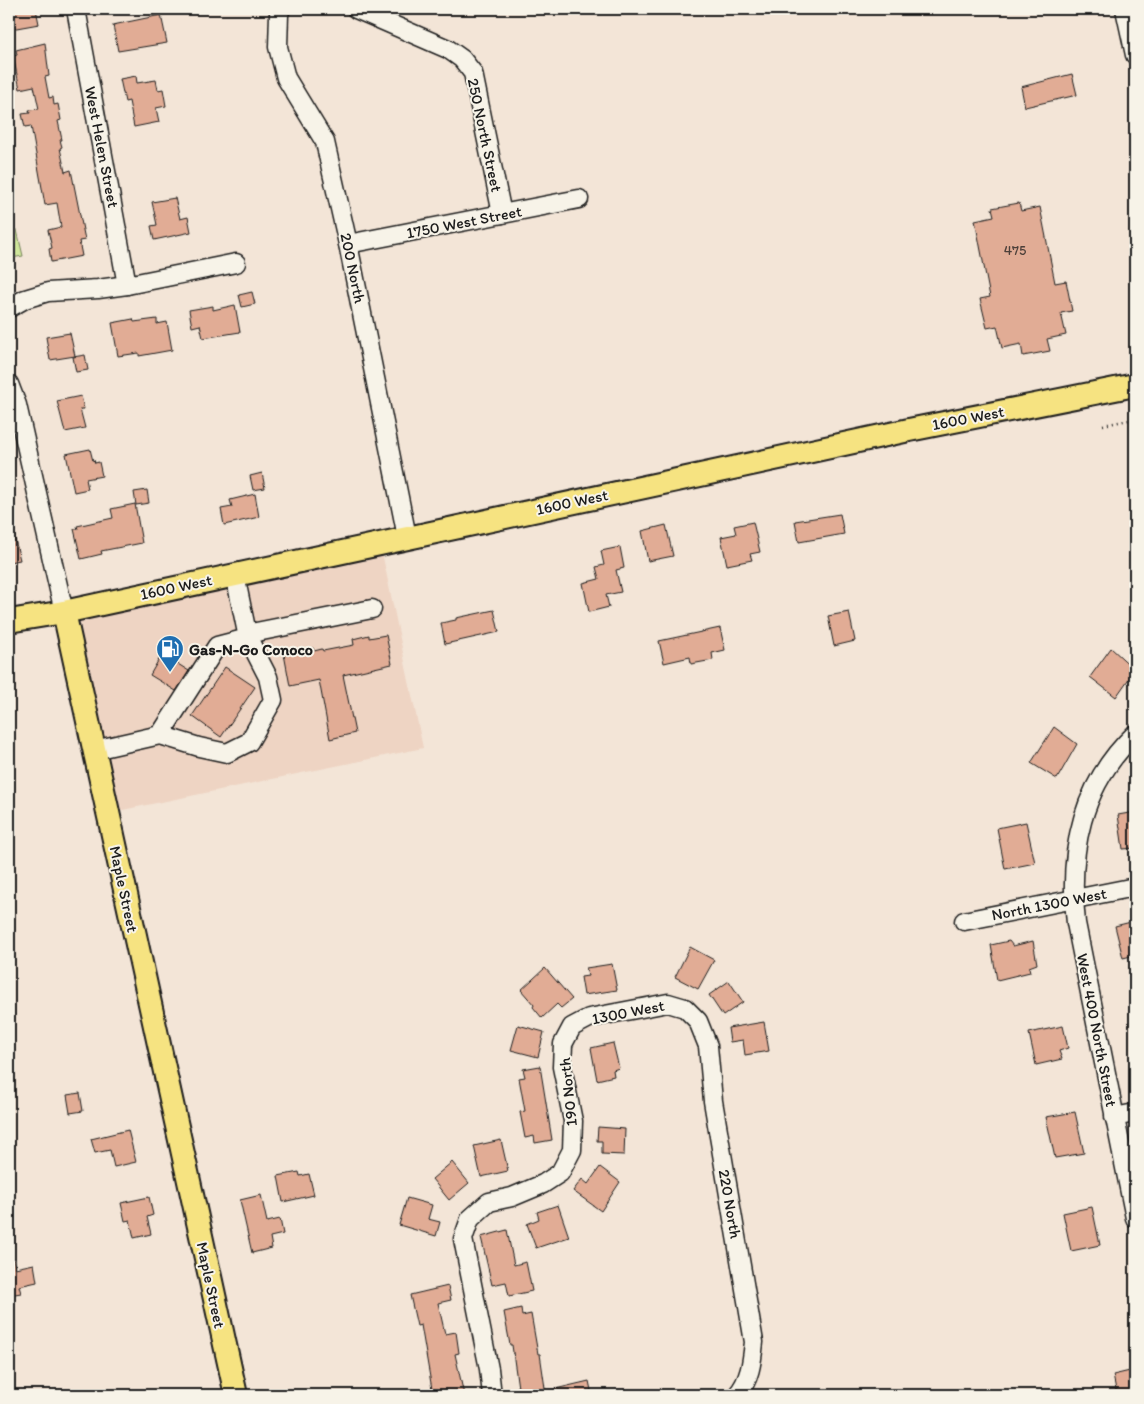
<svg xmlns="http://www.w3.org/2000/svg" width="1144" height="1404" font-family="Itim,sans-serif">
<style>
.built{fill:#eed4c3}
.green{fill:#d0e69b;stroke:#76815c}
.building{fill:#e1ac95;stroke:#1c1c1c}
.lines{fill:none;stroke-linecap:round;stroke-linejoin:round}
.minor-casing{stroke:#1c1c1c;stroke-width:21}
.major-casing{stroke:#1c1c1c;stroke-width:26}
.path{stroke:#1c1c1c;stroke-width:2.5;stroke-dasharray:1 4;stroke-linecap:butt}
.minor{stroke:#f7f3e8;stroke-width:18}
.major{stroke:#f6e381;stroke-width:22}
.labels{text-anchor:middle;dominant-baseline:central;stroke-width:4;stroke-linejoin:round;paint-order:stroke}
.number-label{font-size:14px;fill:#4d403a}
.street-label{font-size:16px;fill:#1c1c1c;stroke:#f7f3e8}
.poi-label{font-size:16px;font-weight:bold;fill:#1c1c1c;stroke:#f7f3e8;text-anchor:start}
</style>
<rect width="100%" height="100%" fill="#f3e5d7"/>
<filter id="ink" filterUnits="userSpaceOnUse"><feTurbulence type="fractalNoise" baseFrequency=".02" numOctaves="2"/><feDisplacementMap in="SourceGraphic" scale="10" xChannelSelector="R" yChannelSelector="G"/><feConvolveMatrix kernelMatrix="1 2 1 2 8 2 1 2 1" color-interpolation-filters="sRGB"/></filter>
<g filter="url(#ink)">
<!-- built -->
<polygon class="built" points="380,543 423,748 108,813 64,612"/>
<!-- green -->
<polygon class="green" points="17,230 23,256 11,258 9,246 9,232"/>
<!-- building -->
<g class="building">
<polygon points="9,9 36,9 39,24 11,29"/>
<polygon points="161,15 167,43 118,51 113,25"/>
<polygon points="45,43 49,76 45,77 49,98 53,97 54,105 58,104 61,120 58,121 62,140 60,140 62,147 60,148 65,172 71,170 85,240 79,241 82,256 51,262 49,249 52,248 48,230 61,227 57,203 45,205 31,126 25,127 22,114 30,113 29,110 39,109 34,86 20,89 13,56 17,55 16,50"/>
<polygon points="1072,74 1077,95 1025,107 1021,87"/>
<polygon points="136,76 137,83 156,80 158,90 163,89 166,106 156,108 159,122 134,127 129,101 125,102 120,79"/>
<polygon points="175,198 180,219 188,217 191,232 154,240 151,226 157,225 152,202"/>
<polygon points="1019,203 1021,211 1040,207 1055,283 1066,281 1072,311 1061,313 1066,335 1047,339 1050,351 1023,356 1021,344 1002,348 997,326 987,328 980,299 990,297 975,220 994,216 992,208"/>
<polygon points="252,292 255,304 242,307 239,295"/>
<polygon points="235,305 240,332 203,338 200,325 192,327 189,310 213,306 213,310"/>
<polygon points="133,319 134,322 157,319 157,324 167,322 172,350 139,356 139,353 118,356 112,323"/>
<polygon points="70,333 75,356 50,360 46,337"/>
<polygon points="85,355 88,370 76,372 73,357"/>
<polygon points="81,396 84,409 80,409 85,428 65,432 57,401"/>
<polygon points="90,449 93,461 94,460 95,463 99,462 102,476 86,479 88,489 74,492 66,454"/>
<polygon points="262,473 265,488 253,490 250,476"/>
<polygon points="147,490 149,503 136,505 134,492"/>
<polygon points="255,494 259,517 224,525 221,509 232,507 230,500"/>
<polygon points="135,504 142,543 101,551 102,554 81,559 74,529 78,529 77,526 113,518 111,509"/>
<polygon points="840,514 844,534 799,542 795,521"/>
<polygon points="753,522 760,552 750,554 752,560 727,565 721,537 736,534 734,526"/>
<polygon points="666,525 673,556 648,561 642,531"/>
<polygon points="9,531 13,531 20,560 9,562"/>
<polygon points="620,547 624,568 616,570 621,592 606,595 609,607 589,612 583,583 599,579 596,567 604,565 601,551"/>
<polygon points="494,610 499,632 445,644 441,623 456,620 456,618"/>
<polygon points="849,612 855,641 834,646 828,616"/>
<polygon points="720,628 725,650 712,653 713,660 691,664 690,657 664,663 659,641"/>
<polygon points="369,635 369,638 386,635 392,664 343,675 355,733 330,739 319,680 290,686 284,654 313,648 314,651 322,649 323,651 354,645 353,639"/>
<polygon points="1111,648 1135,670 1116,697 1090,677"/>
<polygon points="162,654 189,671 176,691 150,675"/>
<polygon points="225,667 255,687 221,737 192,716"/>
<polygon points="1054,727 1077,744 1057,779 1031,763"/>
<polygon points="1135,812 1135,848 1123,849 1118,815"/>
<polygon points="1026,822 1035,863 1005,869 997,828"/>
<polygon points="1135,921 1135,955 1123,958 1115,926"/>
<polygon points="1009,941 1013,946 1033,941 1037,964 1029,967 1030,972 997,980 991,945"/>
<polygon points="690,947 714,960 698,989 675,977"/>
<polygon points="612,964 617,990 584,995 581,977 588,976 586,968"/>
<polygon points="545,968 572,999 561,1008 557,1004 542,1018 533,1007 534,1005 521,990"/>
<polygon points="729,981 743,1002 723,1016 709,995"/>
<polygon points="764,1022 769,1051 745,1055 743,1040 730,1042 728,1028"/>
<polygon points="518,1025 544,1032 538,1057 511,1050"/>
<polygon points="1063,1026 1068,1048 1059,1051 1062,1059 1036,1065 1029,1033"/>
<polygon points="613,1043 619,1068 613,1070 614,1076 597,1080 591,1048"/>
<polygon points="540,1066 552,1140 535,1143 534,1136 525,1138 520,1112 525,1111 519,1078 525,1077 523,1069"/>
<polygon points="80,1093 83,1111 70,1113 67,1095"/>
<polygon points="1075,1112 1084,1153 1055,1158 1046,1117"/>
<polygon points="598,1127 625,1129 624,1155 602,1154 602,1141 597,1141"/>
<polygon points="128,1130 136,1162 114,1167 110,1150 95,1153 91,1139"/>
<polygon points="501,1140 508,1171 481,1177 474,1146"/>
<polygon points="452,1162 469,1183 449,1200 432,1179"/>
<polygon points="600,1167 620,1182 601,1211 573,1191 582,1179 588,1184"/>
<polygon points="299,1172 300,1176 309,1174 314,1195 283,1202 278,1176"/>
<polygon points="261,1195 267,1222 280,1219 283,1234 270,1237 272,1248 252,1253 240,1200"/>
<polygon points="149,1197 153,1215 147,1217 151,1234 134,1238 130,1220 125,1221 121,1203"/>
<polygon points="407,1198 432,1205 428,1219 440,1222 436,1236 399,1225"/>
<polygon points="558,1205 569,1237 536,1248 527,1224 539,1219 537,1212"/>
<polygon points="1092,1207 1100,1245 1071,1251 1063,1213"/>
<polygon points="507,1230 514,1265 526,1262 532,1291 509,1296 506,1282 492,1285 481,1237"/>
<polygon points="13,1258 15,1268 34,1264 37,1282 19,1286 21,1293 9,1295 9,1259"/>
<polygon points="448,1286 451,1300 438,1303 445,1334 456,1332 459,1353 455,1354 464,1395 433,1395 421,1325 417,1326 410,1295"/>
<polygon points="521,1308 522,1316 531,1314 538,1354 540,1354 546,1395 519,1395 512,1345 510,1345 504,1312"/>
<polygon points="1130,1371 1134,1395 1117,1395 1113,1375"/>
<polygon points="589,1381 592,1395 547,1395 547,1391"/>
</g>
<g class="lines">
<defs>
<g id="minor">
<polyline points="76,9 127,285"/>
<polyline points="281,9 279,14 278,47 286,78 325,142 348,244 407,537"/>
<polyline points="356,9 448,49 462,59 473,73 502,214"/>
<polyline points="1125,9 1135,55"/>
<polyline points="348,244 579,199"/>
<polyline points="9,308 25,299 48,292 98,289 127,285 236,263"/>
<polyline points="9,384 17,405 64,612"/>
<polyline points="247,634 372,609"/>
<path d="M1135,734C1081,785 1068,851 1076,923L1135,1218"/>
<polyline points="160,735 217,646 248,638"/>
<polyline points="94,750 160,735 199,747 227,753 249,742 273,700 268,677 248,638 235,575"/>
<polyline points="964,921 1135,887"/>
<polyline points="1114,1117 1135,1113"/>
<path d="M492,1395L489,1369L463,1239L470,1219L489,1202L512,1197L543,1184L560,1173L572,1150L573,1121L562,1067L563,1044L572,1027L589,1018L668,1003L685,1008L698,1021L708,1046L713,1101L754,1342C752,1362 750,1380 737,1395"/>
</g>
<g id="major">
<polyline points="64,612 236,1395"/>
<polyline points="9,621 64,612 909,430 1135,385"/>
</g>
</defs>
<!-- minor casing -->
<use href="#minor" class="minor-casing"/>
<!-- major casing -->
<use href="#major" class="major-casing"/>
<!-- path -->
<polyline class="path" points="1103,425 1135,419"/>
<!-- minor -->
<use href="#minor" class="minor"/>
<!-- major -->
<use href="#major" class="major"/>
</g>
</g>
<!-- icons -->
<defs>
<symbol id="fuel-pin" viewBox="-11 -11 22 30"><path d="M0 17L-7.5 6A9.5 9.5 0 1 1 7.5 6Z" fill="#1f6fb2" stroke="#f7f3e8"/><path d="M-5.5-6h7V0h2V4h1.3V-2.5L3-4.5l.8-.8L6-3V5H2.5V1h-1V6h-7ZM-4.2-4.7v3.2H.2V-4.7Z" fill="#fff"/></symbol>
</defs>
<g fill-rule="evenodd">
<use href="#fuel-pin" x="154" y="633" width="32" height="43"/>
</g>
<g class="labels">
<!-- number labels -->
<g class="number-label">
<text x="1015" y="250">475</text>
</g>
<!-- street labels -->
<g class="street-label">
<text transform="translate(485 135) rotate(78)">250 North Street</text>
<text transform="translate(102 147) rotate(79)">West Helen Street</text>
<text transform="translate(464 222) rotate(-11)">1750 West Street</text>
<text transform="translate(353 268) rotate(78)">200 North</text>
<text transform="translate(968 418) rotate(-11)">1600 West</text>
<text transform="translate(572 502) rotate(-12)">1600 West</text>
<text transform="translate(176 587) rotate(-12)">1600 West</text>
<text transform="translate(124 889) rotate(78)">Maple Street</text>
<text transform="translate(1049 904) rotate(-11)">North 1300 West</text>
<text transform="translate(628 1012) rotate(-11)">1300 West</text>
<text transform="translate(1097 1030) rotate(79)">West 400 North Street</text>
<text transform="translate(568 1092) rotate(-96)">190 North</text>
<text transform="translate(730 1204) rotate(80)">220 North</text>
<text transform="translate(211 1285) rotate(78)">Maple Street</text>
</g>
<!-- poi labels -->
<g class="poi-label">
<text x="189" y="649">Gas-N-Go Conoco</text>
</g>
</g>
<!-- margin -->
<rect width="1144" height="1404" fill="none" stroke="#f7f3e8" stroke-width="30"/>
<rect x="15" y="15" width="1114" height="1374" fill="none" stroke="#1c1c1c" stroke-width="2" filter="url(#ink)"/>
</svg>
